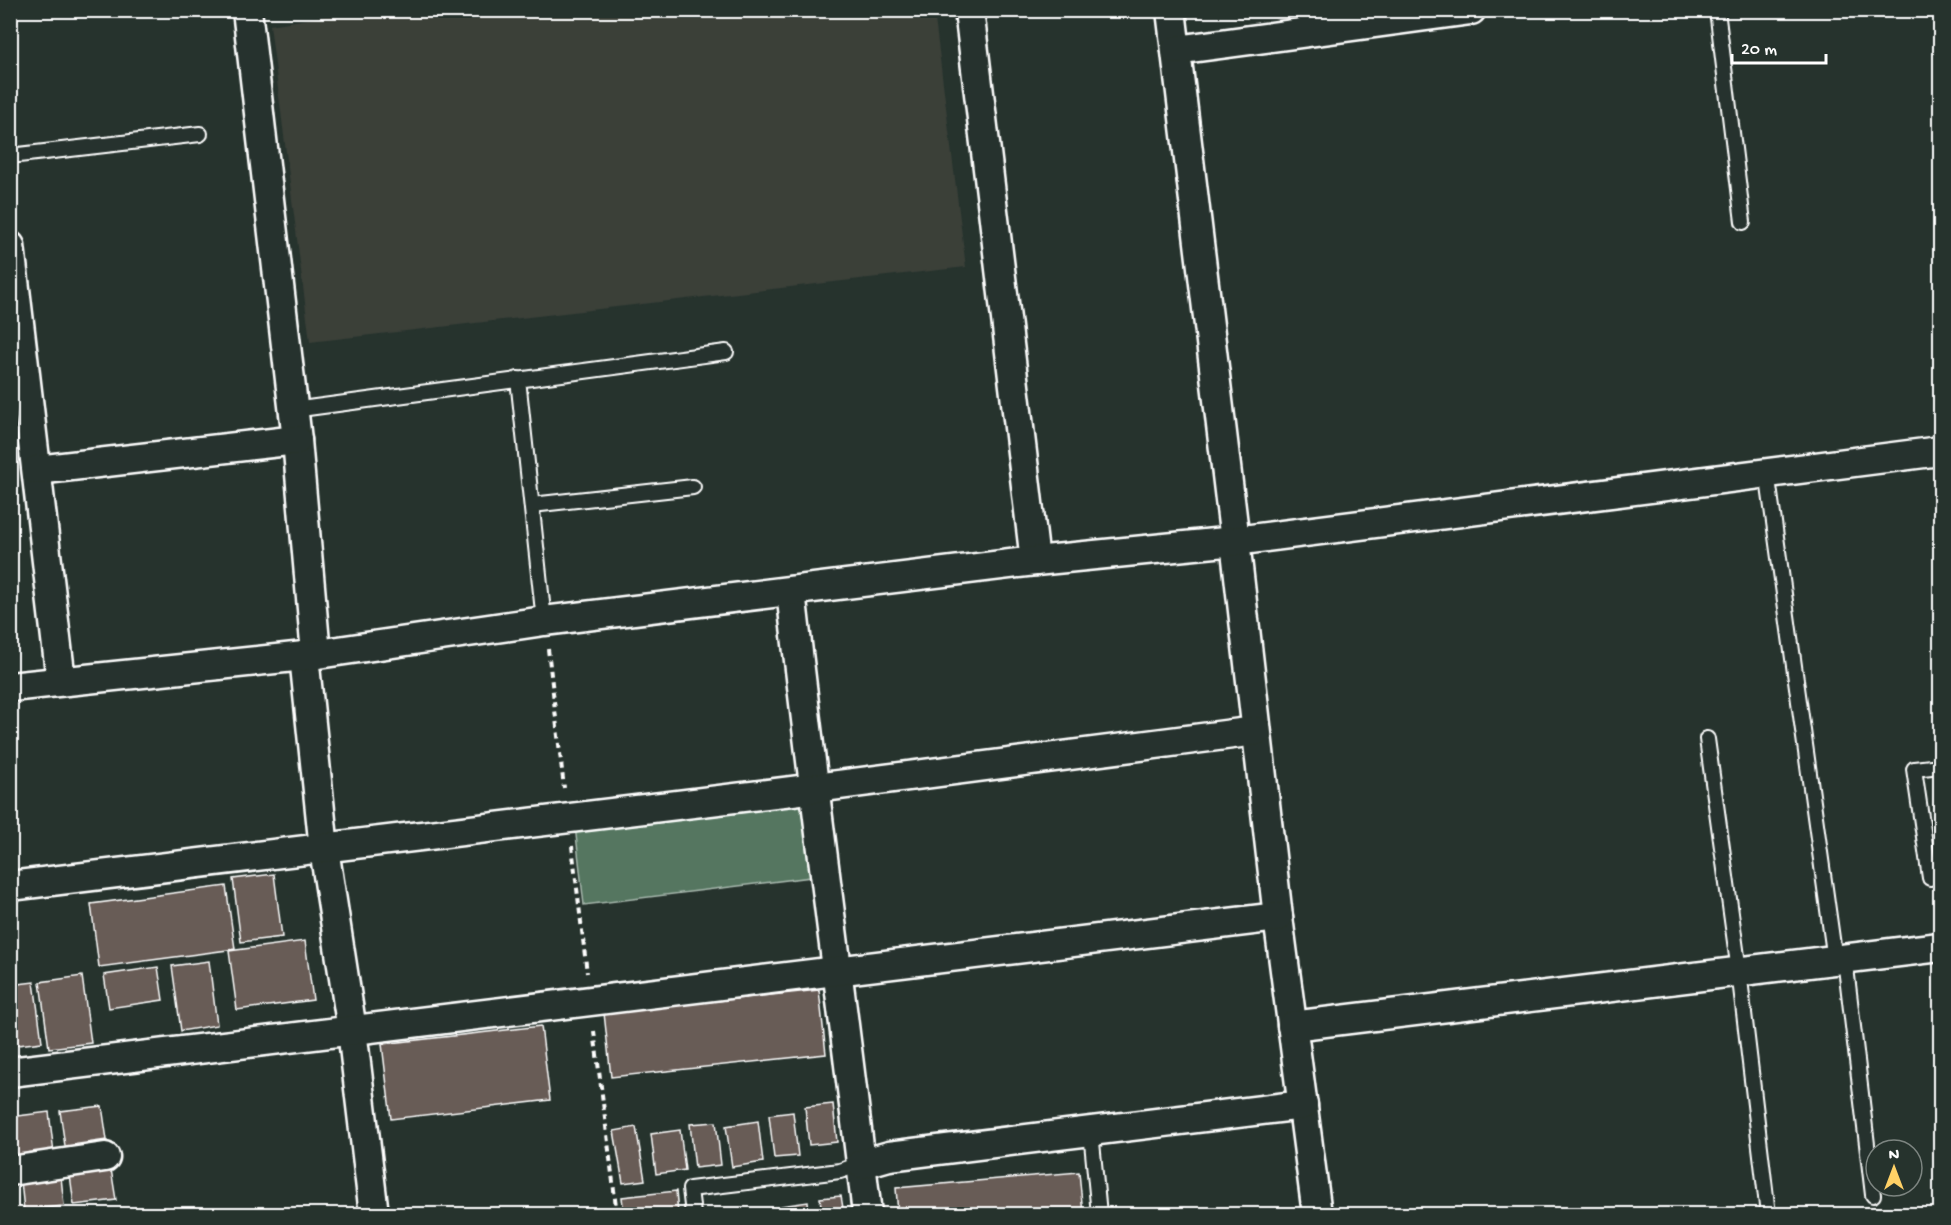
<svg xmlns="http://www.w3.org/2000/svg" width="1951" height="1225" font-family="'Gochi Hand',sans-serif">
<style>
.built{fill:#3a3f39}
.green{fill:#547660;stroke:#aabab0;stroke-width:1.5}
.building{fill:#685c56;stroke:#fff;stroke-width:1.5}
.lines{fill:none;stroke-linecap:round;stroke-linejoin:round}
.service-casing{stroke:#fff;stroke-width:18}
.minor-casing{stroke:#fff;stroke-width:33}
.path{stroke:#fff;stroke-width:4;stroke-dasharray:6 4.5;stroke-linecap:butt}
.service{stroke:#26332d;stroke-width:14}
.minor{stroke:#26332d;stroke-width:28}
</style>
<rect width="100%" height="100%" fill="#26332d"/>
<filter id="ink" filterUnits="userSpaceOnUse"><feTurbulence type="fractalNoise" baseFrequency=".0167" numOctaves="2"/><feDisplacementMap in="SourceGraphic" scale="12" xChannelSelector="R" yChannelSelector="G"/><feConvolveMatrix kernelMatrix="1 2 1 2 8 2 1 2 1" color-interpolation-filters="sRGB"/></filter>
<g filter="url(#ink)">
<!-- built -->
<polygon class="built" points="363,10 934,11 966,267 310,342 270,25"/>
<!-- green -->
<polygon class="green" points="793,798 802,805 811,877 584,905 575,826"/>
<!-- building -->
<g class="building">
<polygon points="274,874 282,937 241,942 233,879"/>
<polygon points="226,886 235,949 99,967 91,904"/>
<polygon points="305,941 313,1000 237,1010 229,951"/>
<polygon points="209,961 217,1025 181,1031 172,966"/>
<polygon points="158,967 163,1000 109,1008 104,975"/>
<polygon points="82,976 91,1043 49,1048 40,982"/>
<polygon points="34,982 42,1042 10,1046 10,985"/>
<polygon points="819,990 826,1054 611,1077 604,1013"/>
<polygon points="541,1026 550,1100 391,1119 382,1044"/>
<polygon points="833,1104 837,1142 809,1145 805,1107"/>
<polygon points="102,1106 107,1140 65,1146 60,1111"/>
<polygon points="49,1112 54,1153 10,1159 10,1117"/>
<polygon points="793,1112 798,1156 774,1158 769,1115"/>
<polygon points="758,1121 763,1162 732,1167 726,1126"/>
<polygon points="716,1122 721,1165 695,1168 690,1124"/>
<polygon points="636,1127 645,1180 623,1183 614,1131"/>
<polygon points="680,1130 685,1170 656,1174 651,1134"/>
<polygon points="111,1169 116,1200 74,1205 70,1175"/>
<polygon points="1079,1172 1083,1214 898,1214 896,1188"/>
<polygon points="61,1177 64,1206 24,1210 21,1181"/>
<polygon points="11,1184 14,1214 10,1214"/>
<polygon points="676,1191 678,1214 624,1214 622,1197"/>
<polygon points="841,1196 844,1214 822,1214 820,1198"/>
<polygon points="808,1202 809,1214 782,1214 781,1206"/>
<polygon points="773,1210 774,1214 753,1214 753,1212"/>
</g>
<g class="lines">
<defs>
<g id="service">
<polyline points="1717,10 1743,222"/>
<polyline points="10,156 200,134"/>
<polyline points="518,379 544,621"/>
<polyline points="293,410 726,352"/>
<polyline points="1767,472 1835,960"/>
<polyline points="532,505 693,487"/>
<polyline points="1707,739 1739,971 1768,1214"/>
<polyline points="1940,766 1914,769 1930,878 1940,876"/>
<polyline points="1845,959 1873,1195"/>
<polyline points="1091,1132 1099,1214"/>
<polyline points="693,1214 690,1189 840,1171 861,1164"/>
</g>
<g id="minor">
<polyline points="247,10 297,440 316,654"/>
<polyline points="969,10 1035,561"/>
<polyline points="1171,10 1235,541 1278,917 1317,1214"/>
<polyline points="1176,50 1471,10"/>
<polyline points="10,246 61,681"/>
<polyline points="37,470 297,440"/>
<path d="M791,591C814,799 843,1006 867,1214"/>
<polyline points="304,656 324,849 352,1030 374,1214"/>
<polyline points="10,687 304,656 544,621 1035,561 1235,541 1940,451"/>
<polyline points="10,886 792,791 1256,731"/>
<polyline points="1292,1026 1940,947"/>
<polyline points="10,1072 1278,917"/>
<polyline points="861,1164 889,1156 1303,1105"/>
<polyline points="10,1171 105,1157"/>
</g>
</defs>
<!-- service casing -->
<use href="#service" class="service-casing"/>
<!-- minor casing -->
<use href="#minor" class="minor-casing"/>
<!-- path -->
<g class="path">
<polyline points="548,649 564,788"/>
<polyline points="572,846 587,973"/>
<polyline points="594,1031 617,1214"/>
</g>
<!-- service -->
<use href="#service" class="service"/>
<!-- minor -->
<use href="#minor" class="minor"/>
</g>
</g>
<!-- margin -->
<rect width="1951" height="1225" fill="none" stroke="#26332d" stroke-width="36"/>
<rect x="18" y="18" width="1915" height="1189" fill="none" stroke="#fff" stroke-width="2" filter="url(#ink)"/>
<!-- north arrow -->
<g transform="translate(1894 1168)"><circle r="28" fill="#26332d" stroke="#7d8581" stroke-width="1.5"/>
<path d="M0-4.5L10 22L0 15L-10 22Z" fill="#ffd166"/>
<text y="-9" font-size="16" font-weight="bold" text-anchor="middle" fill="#ffffff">N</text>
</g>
<!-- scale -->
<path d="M1732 54v9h94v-9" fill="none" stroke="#ffffff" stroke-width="3"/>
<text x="1741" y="54" font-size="18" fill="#ffffff" stroke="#26332d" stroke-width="4.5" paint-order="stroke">20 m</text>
</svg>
